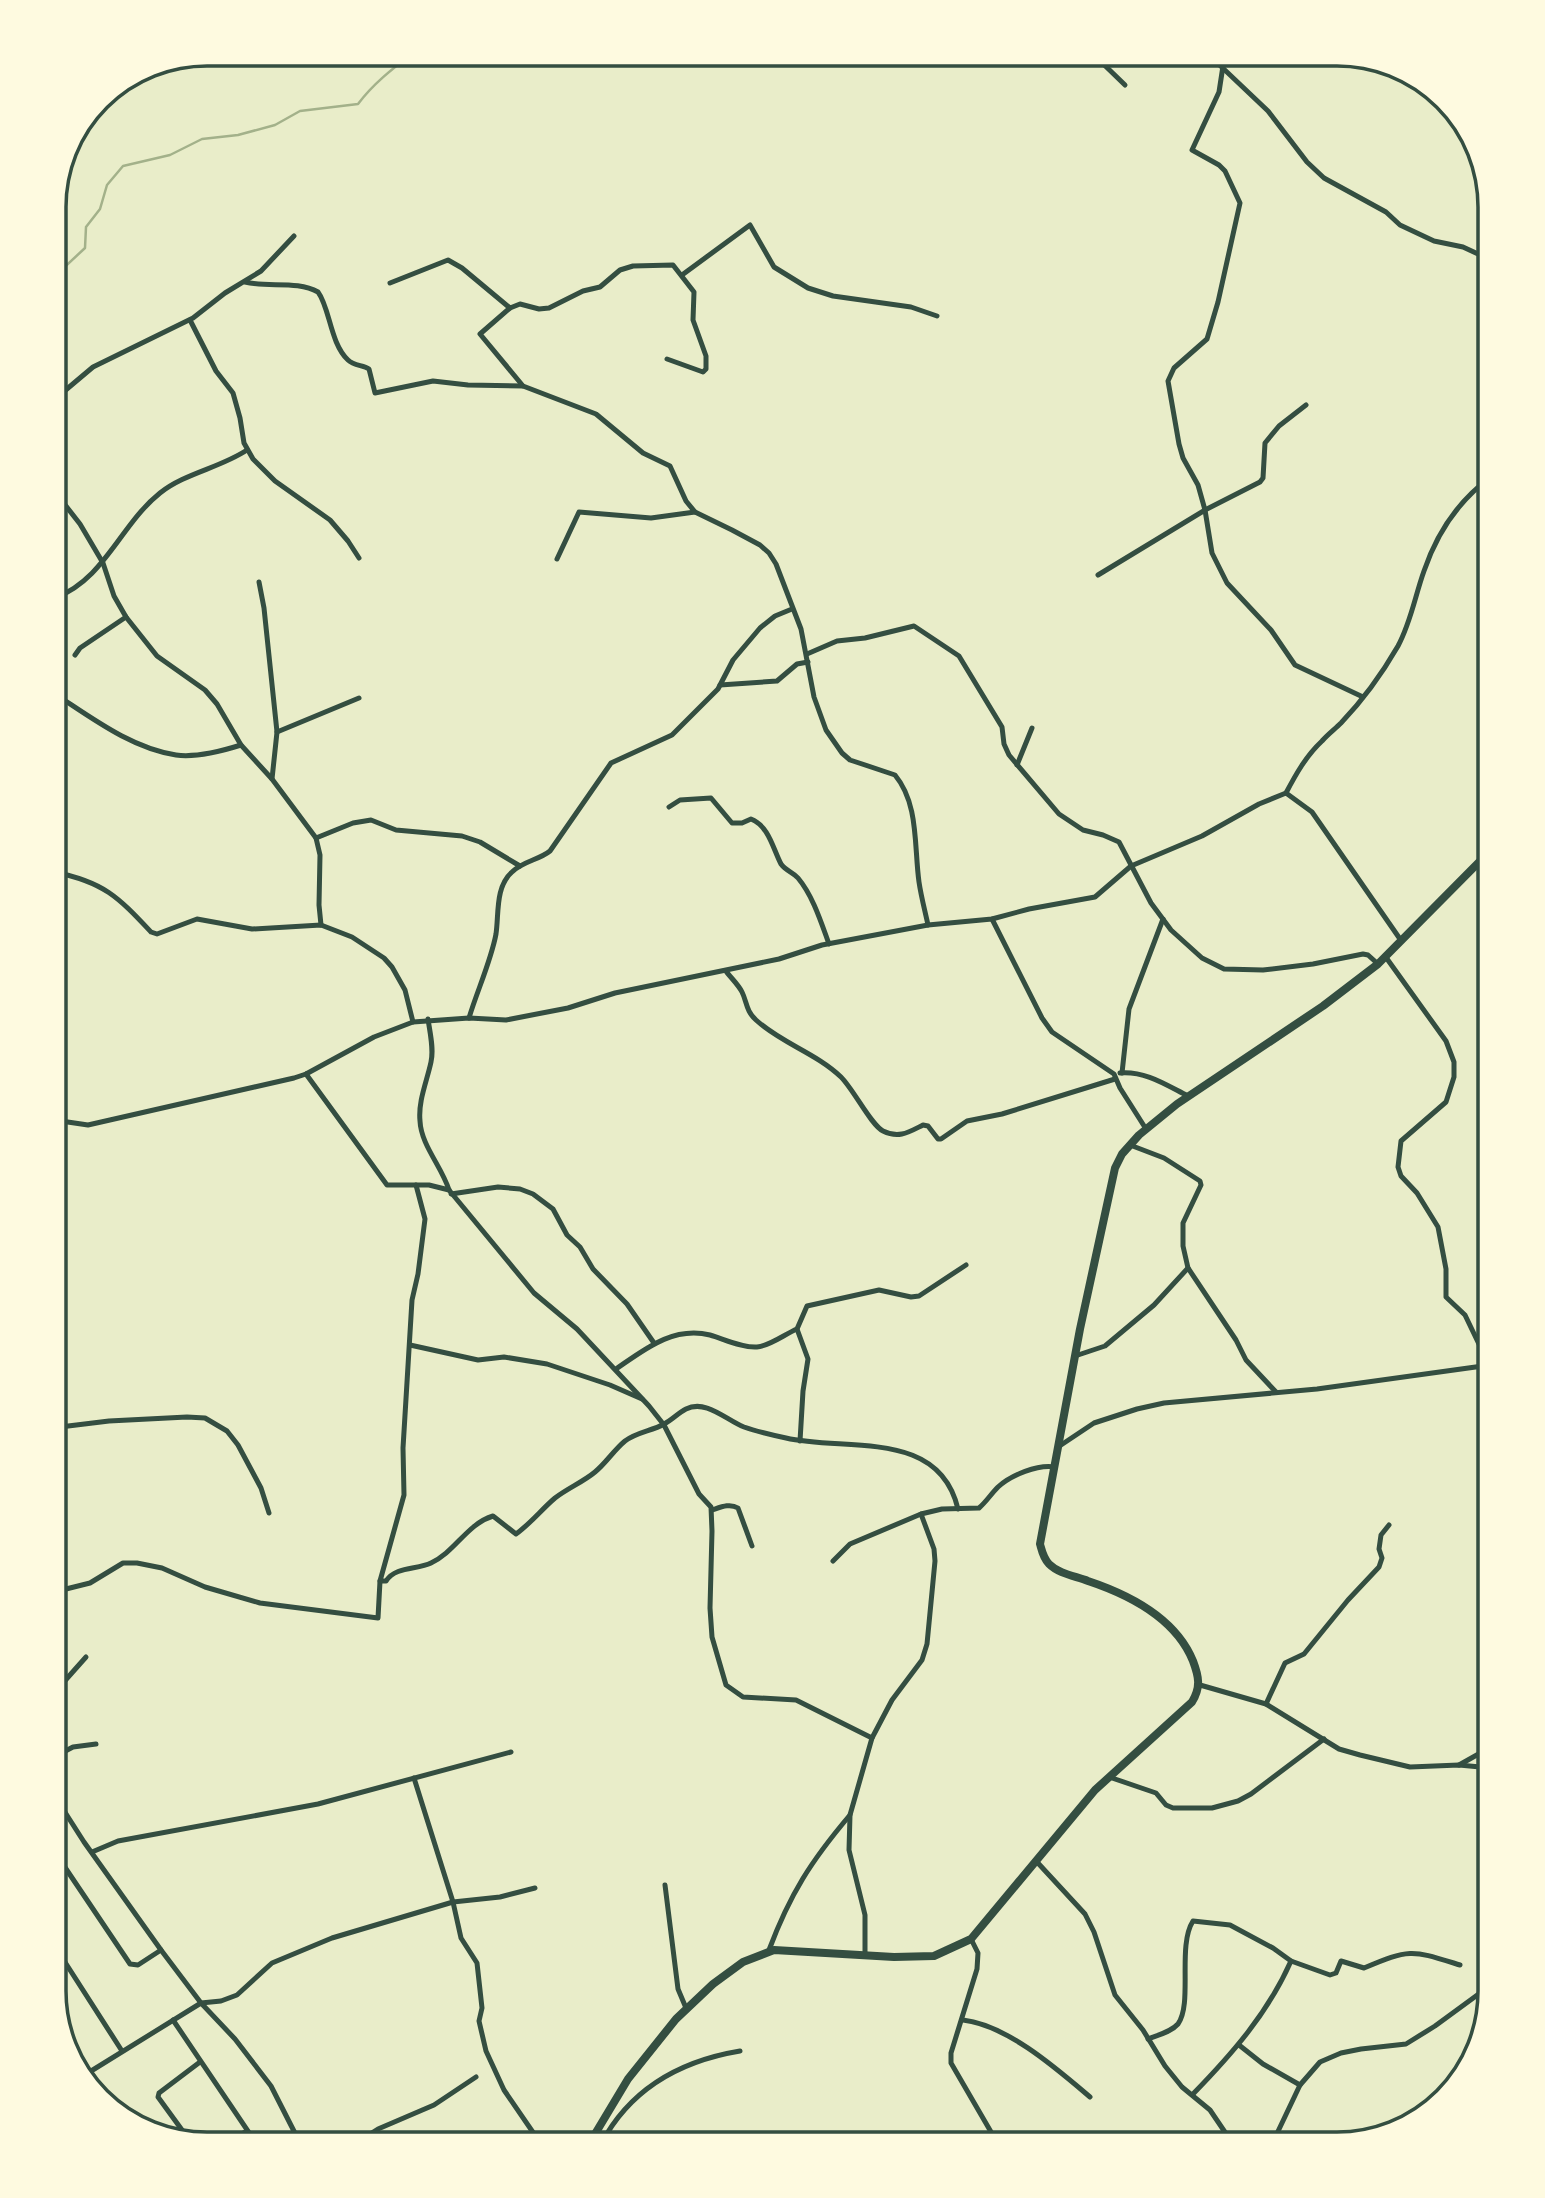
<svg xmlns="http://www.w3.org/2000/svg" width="1545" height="2198" font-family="Karla,sans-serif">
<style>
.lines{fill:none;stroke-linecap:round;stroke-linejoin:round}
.stream{stroke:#a3b18a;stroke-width:2.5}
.minor{stroke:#344e41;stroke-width:5}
.secondary{stroke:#344e41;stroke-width:8}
.rim{fill:none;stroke:#344e41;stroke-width:3.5}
</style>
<rect width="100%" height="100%" fill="#e9edc9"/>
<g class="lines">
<!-- stream -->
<path class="stream" d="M55,276L85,248L86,227L100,209L107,185L123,166L170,155L202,139L238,135L275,125L300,111L358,104C373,84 392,69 412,54"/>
<!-- minor -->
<g class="minor">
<polyline points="1093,54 1125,85"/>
<polyline points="1209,55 1268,111 1307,162 1324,178 1386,212 1400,225 1434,241 1463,247 1491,260"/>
<polyline points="1227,55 1223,66 1219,92 1192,150 1219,165 1225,171 1240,203 1218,302 1207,339 1174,368 1168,381 1179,444 1183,458 1198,485 1205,510 1212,553 1227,583 1271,630 1295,665 1363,697"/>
<polyline points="682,275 750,225 774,267 808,288 833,296 911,307 937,316"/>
<path d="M245,282C268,288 297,280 318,292C330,308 330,343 348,360C354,366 363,365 369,369L375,393L433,381L468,385L523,386"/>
<polyline points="390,283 448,260 462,268 510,308 520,304 539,309 549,308 583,291 600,287 620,270 633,266 673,265 694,292 693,320 706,356 706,369 703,372 667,359"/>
<path d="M510,308L480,334L523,386L596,414L643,453L670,466L686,501L695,512L732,530L760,545L769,553L776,564L801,629L814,697L826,730L842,753L850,760L895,775C919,804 914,846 919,882C921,896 925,911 928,925"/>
<polyline points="190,320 216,371 233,393 240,418 244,443 253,459 275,481 330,520 348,541 359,558"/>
<polyline points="55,399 93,367 193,318 225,293 261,271 294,236"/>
<polyline points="55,492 80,524 103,563 114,596 126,617 157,656 205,690 217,704 241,745 272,779 316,838 320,855 319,905 321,925"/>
<polyline points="557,559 579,512 651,518 695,512"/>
<polyline points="1098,575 1205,510 1260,482 1263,478 1265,443 1279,426 1306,405"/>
<polyline points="259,582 264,608 277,732 272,779"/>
<path d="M55,598C105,579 120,525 160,493C185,473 220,468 247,450"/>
<polyline points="807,654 837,641 865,638 914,626 959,656 1002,727 1004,744 1009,755 1059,814 1083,830 1103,835 1119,842 1151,903 1171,930 1202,958 1224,969 1263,970 1313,964 1363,954 1368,955 1378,964"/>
<polyline points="75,655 80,648 126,617"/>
<polyline points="720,685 777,681 797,664 808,662"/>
<path d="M55,694C92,718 131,748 176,755C197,758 222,751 241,745"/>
<polyline points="277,732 359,698"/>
<polyline points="1017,765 1032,728"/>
<path d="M1286,793C1296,774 1306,756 1322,741C1328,734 1335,729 1341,723C1362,701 1383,672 1398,646C1411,622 1415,596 1424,571C1437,533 1459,500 1491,477"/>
<path d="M669,807L680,800L711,798L732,823H742L751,819C769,826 773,849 781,864C786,871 793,872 798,878C813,896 821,922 829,944"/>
<polyline points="316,838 353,823 371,820 396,830 462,836 480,842 520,866"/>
<path d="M54,872C104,882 118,897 151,932L157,934L197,919L252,929L321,925L352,937L384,958L392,967L405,990L413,1022"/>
<polyline points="992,919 1042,1018 1052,1032 1114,1074 1120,1088 1146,1129"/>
<polyline points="1385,956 1446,1041 1454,1062 1454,1077 1446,1102 1401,1141 1398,1167 1401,1176 1417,1193 1438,1227 1446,1269 1446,1297 1465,1315 1489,1365"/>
<path d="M726,971C730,977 738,984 742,992C747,1002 746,1011 756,1020C781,1043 816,1053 841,1077C854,1090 871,1125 883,1131C899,1139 909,1132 923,1125L928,1126L938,1139H941L967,1121L1002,1114L1115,1079"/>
<path d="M469,1018C477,991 491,961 496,934C499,914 495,887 512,872C523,861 539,860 550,851L611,763L672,735L718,689L733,660L760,628L775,616L792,609"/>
<path d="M428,1019C430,1033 434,1049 431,1062C427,1081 418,1101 420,1121C421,1145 442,1167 449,1190L534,1293L577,1329L649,1406L664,1425L699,1494L711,1507L712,1531L710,1608L712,1637L726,1685L743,1697L796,1700L872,1738"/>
<path d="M1120,1073C1146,1071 1166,1085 1188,1096"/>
<polyline points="1122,1073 1129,1009 1163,919"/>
<polyline points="306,1074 387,1185 429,1185 449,1190"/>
<polyline points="54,1120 88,1125 294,1078 306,1074 374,1037 413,1022 469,1018 506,1020 568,1008 615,993 779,959 822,945 928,925 992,919 1029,909 1095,897 1131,866 1202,836 1259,804 1286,793 1312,812 1400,939"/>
<polyline points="1130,1145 1164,1158 1200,1181 1201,1185 1183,1223 1183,1246 1188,1268 1236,1340 1246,1360 1276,1392"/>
<polyline points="451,1194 498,1187 520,1189 533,1194 553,1209 567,1235 580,1247 593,1269 627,1304 654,1343"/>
<polyline points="410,1345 478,1360 504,1357 547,1364 610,1385 642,1399"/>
<polyline points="1075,1356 1105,1346 1154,1305 1188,1268"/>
<path d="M616,1369C645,1349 673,1326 710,1335C724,1339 742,1348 757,1347C770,1346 785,1334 797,1329"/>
<polyline points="54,1425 60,1427 109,1421 187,1417 205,1418 227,1431 238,1445 261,1488 269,1513"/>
<polyline points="800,1441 803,1391 808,1359 797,1329 807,1306 879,1290 911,1297 919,1296 966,1265"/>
<polyline points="1058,1447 1094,1423 1137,1409 1164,1403 1317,1389 1490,1365"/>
<path d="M712,1510C721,1507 730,1503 738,1508L752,1546"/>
<path d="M833,1561L850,1544L921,1514L942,1509L979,1508C986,1502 991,1494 998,1487C1011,1475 1038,1464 1055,1467"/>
<path d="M380,1581H386C396,1566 417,1570 431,1563C455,1552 467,1524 493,1516L516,1534C530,1524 542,1509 555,1498C568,1488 583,1482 595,1472C606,1463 614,1450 625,1441C637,1432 652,1431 664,1424C672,1420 678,1413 686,1409C706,1399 726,1420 744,1427C758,1432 772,1435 786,1438C846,1452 939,1428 958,1509"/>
<polyline points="54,1592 90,1583 123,1563 137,1563 162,1568 205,1587 260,1603 378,1618 380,1581 404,1495 403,1448 412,1300 418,1274 425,1219 416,1185"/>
<polyline points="1200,1685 1266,1704 1339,1749 1360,1755 1410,1767 1459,1765 1491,1768"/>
<polyline points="54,1693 86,1657"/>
<polyline points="1266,1704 1285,1663 1304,1654 1348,1600 1379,1567 1382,1558 1379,1549 1381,1535 1389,1525"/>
<polyline points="54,1757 73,1747 96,1744"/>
<polyline points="1459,1765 1491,1747"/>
<polyline points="1109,1777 1156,1793 1166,1805 1173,1808 1212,1808 1238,1801 1251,1794 1324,1739"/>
<polyline points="414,1778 453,1902 461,1938 477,1963 482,2008 479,2021 486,2051 504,2090 541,2144"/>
<polyline points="54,1795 84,1842 161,1950 201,2003 235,2039 271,2086 300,2143"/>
<polyline points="54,1851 130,1964 138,1965 161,1950"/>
<polyline points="92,1852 118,1841 318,1804 511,1752"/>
<polyline points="1037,1862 1085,1914 1094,1932 1115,1995 1143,2030 1165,2066 1182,2087 1210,2110 1233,2144"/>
<polyline points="665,1885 678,1989 686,2008"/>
<polyline points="971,1939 978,1953 977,1969 951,2053 951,2063 998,2144"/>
<polyline points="54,1945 122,2051"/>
<path d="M769,1950C790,1894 811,1861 850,1815"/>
<polyline points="865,1955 865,1915 849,1850 850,1815 872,1738 892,1700 922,1660 927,1644 935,1561 934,1549 921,1514"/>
<polyline points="173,2020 256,2143"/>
<path d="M963,2020C1007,2025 1057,2069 1090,2097"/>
<path d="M1148,2039C1158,2035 1171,2032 1178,2024C1193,2003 1177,1946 1193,1921L1230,1925L1273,1948L1291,1961L1330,1975L1336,1973L1341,1961L1364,1968C1411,1948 1412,1950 1460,1965"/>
<polyline points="1239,2045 1263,2064 1300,2085"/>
<polyline points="83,2076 201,2003 221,2001 237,1995 272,1963 332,1938 453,1902 500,1897 535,1888"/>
<path d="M1193,2094C1232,2054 1268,2013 1291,1961"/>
<polyline points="190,2141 158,2097 159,2093 200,2062"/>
<polyline points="225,2143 247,2131"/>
<polyline points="356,2143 378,2129 434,2105 476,2077"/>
<path d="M601,2144C630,2089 680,2061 740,2051"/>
<polyline points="1026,2144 1049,2140 1065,2144"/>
<polyline points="1272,2144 1300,2085 1320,2062 1341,2053 1361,2049 1406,2044 1435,2026 1491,1985"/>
<polyline points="1285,2144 1305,2143 1340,2134 1350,2141"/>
</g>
<!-- secondary -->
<path class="secondary" d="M589,2144L628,2079L676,2019L713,1984L743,1962L774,1950L894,1957L934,1956L971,1939L1095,1790L1192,1702C1201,1687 1199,1677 1193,1661C1176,1619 1130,1595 1088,1581C1075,1576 1059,1574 1049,1564C1043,1558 1042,1551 1040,1544L1080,1329L1115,1168L1122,1154L1139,1135L1177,1104L1323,1006L1378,964L1491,850"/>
</g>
<!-- crop -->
<path d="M0 0H1545V2198H0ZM207 66H1337A141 141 0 0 1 1478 207V1991A141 141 0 0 1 1337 2132H207A141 141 0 0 1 66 1991V207A141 141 0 0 1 207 66Z" fill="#fefae0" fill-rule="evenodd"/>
<path class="rim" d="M207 66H1337A141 141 0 0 1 1478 207V1991A141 141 0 0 1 1337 2132H207A141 141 0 0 1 66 1991V207A141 141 0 0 1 207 66Z"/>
</svg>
